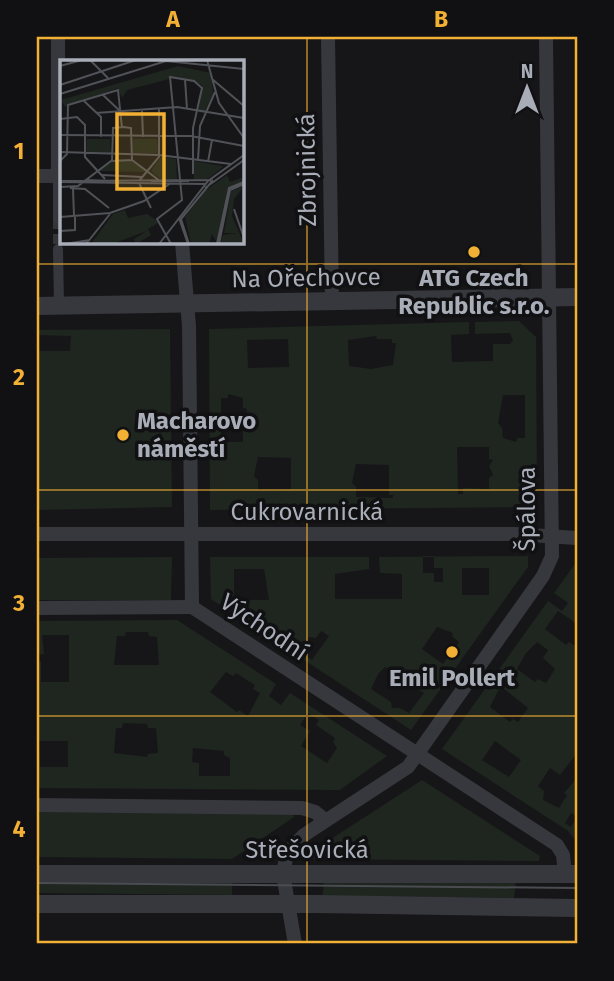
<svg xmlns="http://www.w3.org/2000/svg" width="614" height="981" font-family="'Fira Sans',sans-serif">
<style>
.green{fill:#1e261f;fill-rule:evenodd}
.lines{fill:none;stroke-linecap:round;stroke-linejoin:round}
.pedestrian-tunnel{stroke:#333438;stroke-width:10;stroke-dasharray:10 5;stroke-linecap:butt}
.pedestrian{stroke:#37383d;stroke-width:10}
.minor{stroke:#37383d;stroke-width:14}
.tertiary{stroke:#37383d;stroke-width:18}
.tram{stroke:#4a4c52;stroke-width:2}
.grid{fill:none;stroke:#f2b134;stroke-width:2;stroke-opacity:0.55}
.poi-dot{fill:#f2b134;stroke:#111113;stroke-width:2.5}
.labels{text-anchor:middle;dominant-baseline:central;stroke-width:7;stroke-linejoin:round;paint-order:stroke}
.street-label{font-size:24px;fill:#a8adb8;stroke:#111113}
.poi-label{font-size:24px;font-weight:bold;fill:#a8adb8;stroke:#111113}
.inset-road{fill:none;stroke:#505258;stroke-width:2}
.view{fill:#f2b134;fill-opacity:0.15;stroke:#f2b134;stroke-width:3.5}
.inset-edge{fill:none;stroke:#a8adb8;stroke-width:3.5}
.neatline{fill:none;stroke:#f2b134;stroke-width:2.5}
.grid-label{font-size:23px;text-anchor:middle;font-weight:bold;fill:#f2b134}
</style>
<rect width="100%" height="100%" fill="#161618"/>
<!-- green -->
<g class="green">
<path d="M519,321L536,337L537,500L530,507L210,510L209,329L469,322V334L451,335L452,362L493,361V344H510L513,340L510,333L475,334V322ZM376,336L377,339H392V343H396L393,365L371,369L349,366L348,340ZM288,339L289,367L248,368L247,340ZM228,394L243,398V408L247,409V431H243V442H221V398H228ZM503,395H525V438H517L516,442L503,438L502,428L498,423ZM457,447H489V459L493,460L489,466L493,475L489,478V489L463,488V494H458ZM258,457L291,458V489L258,490V480L254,476ZM356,464L389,465V495H393V498L356,497V487L352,483Z"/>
<polygon points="170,329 172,507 37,510 37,351 70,351 71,336 37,335 37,330"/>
<path d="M528,556V567L411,730L211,599L210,557H369V569L335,574V599H402V574L380,573L379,557ZM423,556H434V568H443V582H434V573H423ZM462,568H489V595H462ZM234,569H264L269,600H234ZM437,627L453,633L452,636L459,642L443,664L422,649ZM321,631L329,636L312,660L300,652L309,637L316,638ZM385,667L424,693L409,713L400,708H392L391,702L371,689L378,674Z"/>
<polygon points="172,557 171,600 37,600 37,558"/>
<path d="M577,561V624L558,611L545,629L566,645L569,642L574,645L577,640V753L560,775L550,768L538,786L544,791L543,800L559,808L567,795L564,793L577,778V817L571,813L565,823L571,827L577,817V842L568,831L442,749L548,601L562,611L568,603L554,593ZM537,642L548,650L543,658L555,669L546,683L538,679L535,682L517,669L526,653ZM503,688L528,708L518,722L513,719L510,722L490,707L498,691ZM495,741L521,760L509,777L482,760Z"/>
<path d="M177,620L276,684L269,696L281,705L290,693L387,756L340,790L37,788V661H41V682H69V635H42L44,654L37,655V621ZM126,632H148L149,636L157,637L159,665H114L117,636H125ZM226,672L233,676L236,673L255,685L253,689L260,693L248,716L239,710L237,712L210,692ZM308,713L319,720L316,725L335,738L333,742L337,748L327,763L301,746L310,731L300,725ZM123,723L147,724L148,728H156L158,753L148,754L147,757L114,753L116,728H122ZM39,741H68V767H40ZM193,748L224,751V755L230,758V776H199V763L192,762Z"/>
<polygon points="422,780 540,856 539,861 307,859 308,854"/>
<polygon points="37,811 292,814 294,817 232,859 37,857"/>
<polygon points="37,878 232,881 232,895 37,893"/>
<polygon points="516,879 514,898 372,896 322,901 324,882 446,883"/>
</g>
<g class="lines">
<!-- pedestrian-tunnel -->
<polyline class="pedestrian-tunnel" points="58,219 58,249"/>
<!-- pedestrian -->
<g class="pedestrian">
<polyline points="58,176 58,219"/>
<polyline points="58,249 59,306"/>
</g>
<!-- minor -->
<g class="minor">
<polyline points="328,37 332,302"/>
<polyline points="37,176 61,176"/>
<polyline points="58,176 58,37"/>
<polyline points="182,242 189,326 192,607"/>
<polyline points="37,534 514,534 577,538"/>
<polyline points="192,607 557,845 563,855 565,874"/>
<polyline points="37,608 192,607"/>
<polyline points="37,805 302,808 315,812 325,820"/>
<polyline points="295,944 283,874 287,853 304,835 408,767 543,576 552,556 546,37"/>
</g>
<!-- tertiary -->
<g class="tertiary">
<polyline points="37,306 577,297"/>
<polyline points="37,874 577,874"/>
<polyline points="37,904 317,904 577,908"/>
</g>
<!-- tram -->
<polyline class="tram" points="37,883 577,888"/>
</g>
<!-- grid -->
<path class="grid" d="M307,37V944M37,264H577M37,490H577M37,716H577"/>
<!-- markers -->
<g class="poi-dot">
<circle cx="474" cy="252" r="7"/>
<circle cx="123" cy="435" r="7"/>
<circle cx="452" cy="652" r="7"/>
</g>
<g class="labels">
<!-- street labels -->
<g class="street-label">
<text transform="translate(307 170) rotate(-91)">Zbrojnická</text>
<text transform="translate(306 278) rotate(-1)">Na Ořechovce</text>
<text transform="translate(527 509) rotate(-90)">Špálova</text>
<text x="307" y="512">Cukrovarnická</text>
<text transform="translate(264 627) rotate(34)">Východní</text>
<text x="307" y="850">Střešovická</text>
</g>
<!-- poi labels -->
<g class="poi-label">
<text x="474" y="278">ATG Czech<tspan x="474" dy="28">Republic s.r.o.</tspan></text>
<text x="137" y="421" text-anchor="start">Macharovo<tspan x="137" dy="28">náměstí</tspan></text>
<text x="452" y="678">Emil Pollert</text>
</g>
</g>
<!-- overview -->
<g transform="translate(60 60)">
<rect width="184" height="184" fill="#161618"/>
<path d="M118,6L151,13L153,33L144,53L138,52L142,25L117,17L67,30L62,38L58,28L5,47L1,40ZM27,79H50L51,93L26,92ZM73,79H97L98,93H73ZM101,97L116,99L117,120H102L91,111ZM52,101H71L87,112L37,111ZM134,101L162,106L163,107L146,120H134ZM167,115L170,122L184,117V123L171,127L158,184L152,174L149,184H131L125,157L146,130ZM184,126L174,139L172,156L184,184H160L163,175L177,173H164L171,131ZM65,150L68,158L87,154L95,159L98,163L88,169L91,175L76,184L74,179L87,171L52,184H31L53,154Z" fill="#1e261f"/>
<path class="inset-road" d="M30,0L48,18M147,0L159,43L184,78M0,6L22,0M125,19L127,49M152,19L184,46M0,25L76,0M0,34L106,1L184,9M42,34L61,52M24,41L41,57V77M82,51L83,77M36,53L117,47L184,58M0,59L17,57L25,65V97L45,119M0,75L131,76L184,86M0,92L99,95L171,104M72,100L100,121M138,100L140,66L155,32M0,101L7,94L8,45L58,30L62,68M52,101L53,68L64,67L71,68L72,100M148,102L152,80M42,115L82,117M25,120L52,121M0,121L151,120M79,121L99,97V49M91,121H129M0,122L145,124M79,123L91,148M0,127L18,126L51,101L72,100M10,128L25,129L49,148M145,128L184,100M13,129L14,156M174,149L184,178M0,157L50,153L84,141L111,123M119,158L128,184M0,171L15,170V157M5,184L30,180M26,184L50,154M99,184L148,121L184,95M111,184L97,159L122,140L110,17L134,21L142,28L133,68V114M129,184L121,159L153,120M157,184L169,128L184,122M159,184L170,130L184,124"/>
<path class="view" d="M57,54H104V129H57Z"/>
<rect width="184" height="184" class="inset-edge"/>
</g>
<!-- border -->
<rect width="614" height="981" fill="none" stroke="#111113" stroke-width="77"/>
<!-- north arrow -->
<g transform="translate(527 88)" stroke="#111113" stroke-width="5" paint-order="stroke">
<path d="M0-5L12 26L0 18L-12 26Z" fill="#a8adb8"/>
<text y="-10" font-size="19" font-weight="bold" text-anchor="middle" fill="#a8adb8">N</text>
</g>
<rect x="38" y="38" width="538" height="904" class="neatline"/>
<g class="grid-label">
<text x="173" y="27">A</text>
<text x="441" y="27">B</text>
<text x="19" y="159">1</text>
<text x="19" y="385">2</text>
<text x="19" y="611">3</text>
<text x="19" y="837">4</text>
</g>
</svg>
